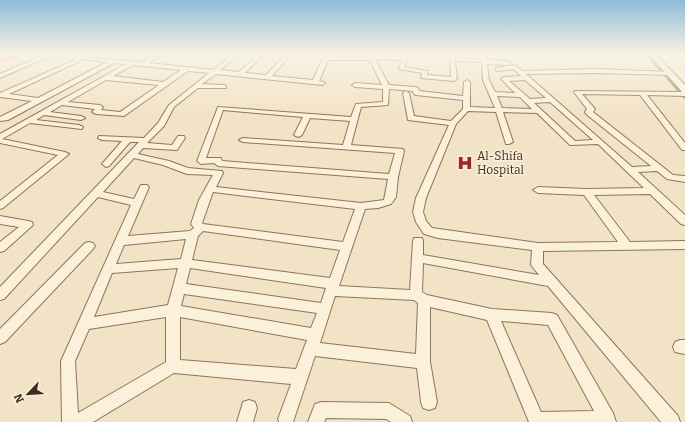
<svg xmlns="http://www.w3.org/2000/svg" width="685" height="422" font-family="Bitter,serif">
<style>
.lines{fill:none;stroke-linecap:round;stroke-linejoin:round}
.stream{stroke:#6d9489;stroke-width:2}
.minor-casing{stroke:#8f745a;stroke-width:2}
.tertiary-casing{stroke:#8f745a;stroke-width:2}
.trunk-casing{stroke:#5c422e;stroke-width:2}
.minor{fill:#fbf0da;fill-rule:evenodd}
.tertiary{fill:#fbf0da;fill-rule:evenodd}
.trunk{fill:#eeba77;fill-rule:evenodd}
.labels{text-anchor:middle;dominant-baseline:central;stroke-width:3;stroke-linejoin:round;paint-order:stroke}
.poi-label{font-size:12px;fill:#3e2c1f;stroke:#f8edd6;text-anchor:start}
</style>
<rect width="100%" height="100%" fill="#f2e3c6"/>
<g class="lines">
<!-- stream -->
<polyline class="stream" points="646,54 685,98"/>
<defs>
<g id="minor">
<path d="M46,54C78,54 109,61 140,62C148,62 154,54 162,54L149,63L213,70L234,54H239L220,70L239,72L258,55L261,57L245,73L266,75L286,54H291L272,76L313,80L323,58L326,56H368V54H372L373,55L403,57L405,54H409L404,67L427,71V75L451,77L450,54H454L455,58L481,59L479,54H484L487,59L511,62V64L509,65L487,64L489,80L495,92L515,93L501,79L504,77L521,76L514,69L498,71L496,70V68L515,65L522,71L596,69L672,72V74L670,75L596,73L526,74L632,167L651,166L586,114L585,112L587,109L574,92L575,91L685,92V96L647,95L685,143V150H682L640,95L582,94L595,109L593,112L673,175L685,176V182L667,179L657,171L638,172L685,215V225L681,224L650,194L594,195L630,242L685,241V249L543,251V264L678,416L680,422H661L548,286L423,263L422,292L427,295L492,309L552,313L557,315L613,413L616,422H529L487,320L430,307V362L437,402L435,408L429,410L423,408L421,402L417,368L315,356L293,422H279L278,419L291,384L174,373L93,422H62L61,361L131,205L98,197L4,299L0,300V287L139,142H130L109,166L106,167L102,164L122,141L102,140L98,138L99,136L144,138L158,123L169,105L209,73L188,71L124,116L96,114L92,112L95,109L62,105L50,112L81,116L85,118L81,120L44,115L36,120L79,125L83,127L82,129L30,123L2,139L65,152L69,154L3,208L0,209V201L58,155L0,143V134L126,64L114,63L8,120L0,121V117L32,101L0,97V93L77,59L50,56L0,78V74ZM84,59L107,62L38,98L9,94ZM375,59L401,60L399,69L422,73L421,78L454,81L457,79L455,61L482,62L483,80L495,108L470,107V82L467,80L464,82L463,96L419,91L418,88L416,87L389,85ZM328,60H370L382,85L355,83L352,85L355,87L383,89V102L356,104L351,117L218,107L197,161L201,164L214,163L218,166L388,179L384,200L361,203L216,187L223,173L222,171L188,168L169,161L138,154L143,148L177,150L185,138L184,136H178L172,145L147,143L164,126L174,107L198,88H226V86L224,85L202,84L216,74L322,85L325,83L324,82L319,81ZM133,65L181,70L163,82L113,76ZM106,80L159,85L120,112L101,110L103,107L100,105L68,102ZM525,80L546,98L530,99L509,81ZM389,89L413,91L414,94L416,95L463,100V109L451,121L414,116L409,93L406,91L403,93L408,120L449,125L416,198L413,212L416,222L424,234L438,238L532,250L531,265L539,275L423,255V241L422,238H414L413,241L410,290L339,286L365,209L378,208L391,204L396,197L398,177L404,151L403,149L351,145L361,107L388,105ZM497,96L520,97L532,109L502,108ZM550,102L593,140L575,141L534,103ZM223,110L303,117L294,135L298,137L302,135L310,118L350,121L343,145L243,138L239,140L243,142L395,153L389,174L222,161L221,158H206ZM468,111L496,112L506,144H509L513,142L503,112L537,113L570,145L598,144L644,188L587,189L538,187L533,190L538,193L584,195L618,242L538,243L432,228L426,221L423,212L426,198L456,124ZM134,158L163,165L187,174L213,175L199,200L191,224L194,228L190,231L128,236L149,187L147,185H141L134,199L103,192ZM213,192L355,209L343,242L203,224L202,223ZM203,231L340,250L330,278L192,260L198,236ZM186,239L181,259L116,264L124,245ZM178,268L168,305L94,317L112,273ZM190,268L326,288L321,303L186,284ZM184,294L317,313L311,328L181,306ZM335,296L414,300L418,303L416,354L320,343ZM166,317V362L78,413L75,361L89,329ZM180,317L307,340L296,369L180,360ZM501,321L548,325L594,411L541,412Z"/>
<polygon points="0,216 28,221 32,222 33,225 4,251 0,252 0,242 19,227 0,224"/>
<polygon points="89,242 93,243 95,246 93,249 5,342 0,344 0,329 85,243"/>
<polygon points="680,340 685,340 685,354 675,352 673,347 675,342"/>
<polygon points="249,400 255,402 257,408 253,422 237,422 243,402"/>
<polygon points="321,402 389,403 410,416 412,422 391,422 386,419 326,418 324,422 308,422 315,404"/>
</g>
<polygon id="tertiary" points="649,54 655,54 685,85 685,92 682,92"/>
<polygon id="trunk" points="0,54 17,54 16,56 0,60"/>
</defs>
<!-- minor casing -->
<use href="#minor" class="minor-casing"/>
<!-- tertiary casing -->
<use href="#tertiary" class="tertiary-casing"/>
<!-- trunk casing -->
<use href="#trunk" class="trunk-casing"/>
<!-- minor -->
<use href="#minor" class="minor"/>
<!-- tertiary -->
<use href="#tertiary" class="tertiary"/>
<!-- trunk -->
<use href="#trunk" class="trunk"/>
</g>
<!-- sky -->
<linearGradient id="sky" x2="0" y2="1"><stop stop-color="#8ebbd6"/><stop offset="0.48" stop-color="#f9f2e5"/><stop offset="1" stop-color="#f9f2e5" stop-opacity="0"/></linearGradient>
<rect width="685" height="113" fill="url(#sky)"/>
<!-- icons -->
<defs>
<symbol id="hospital-bare" viewBox="-9 -9 18 18"><path d="M-5-5h3v3.5h4V-5h3V5h-3V1.5h-4V5h-3Z" fill="#a2252c" stroke="#f8edd6" stroke-width="2.5" paint-order="stroke"/></symbol>
</defs>
<g fill-rule="evenodd">
<use href="#hospital-bare" x="454" y="152" width="22" height="22"/>
</g>
<g class="labels">
<!-- poi labels -->
<g class="poi-label">
<text x="477" y="156">Al-Shifa<tspan x="477" dy="14">Hospital</tspan></text>
</g>
</g>
<!-- north arrow -->
<g transform="translate(28 394) rotate(245)" stroke="#f8edd6" stroke-width="3" paint-order="stroke">
<path d="M0-3L7 15L0 10L-7 15Z" fill="#3e2c1f"/>
<text y="-6" font-size="11" font-weight="bold" text-anchor="middle" fill="#3e2c1f">N</text>
</g>
</svg>
